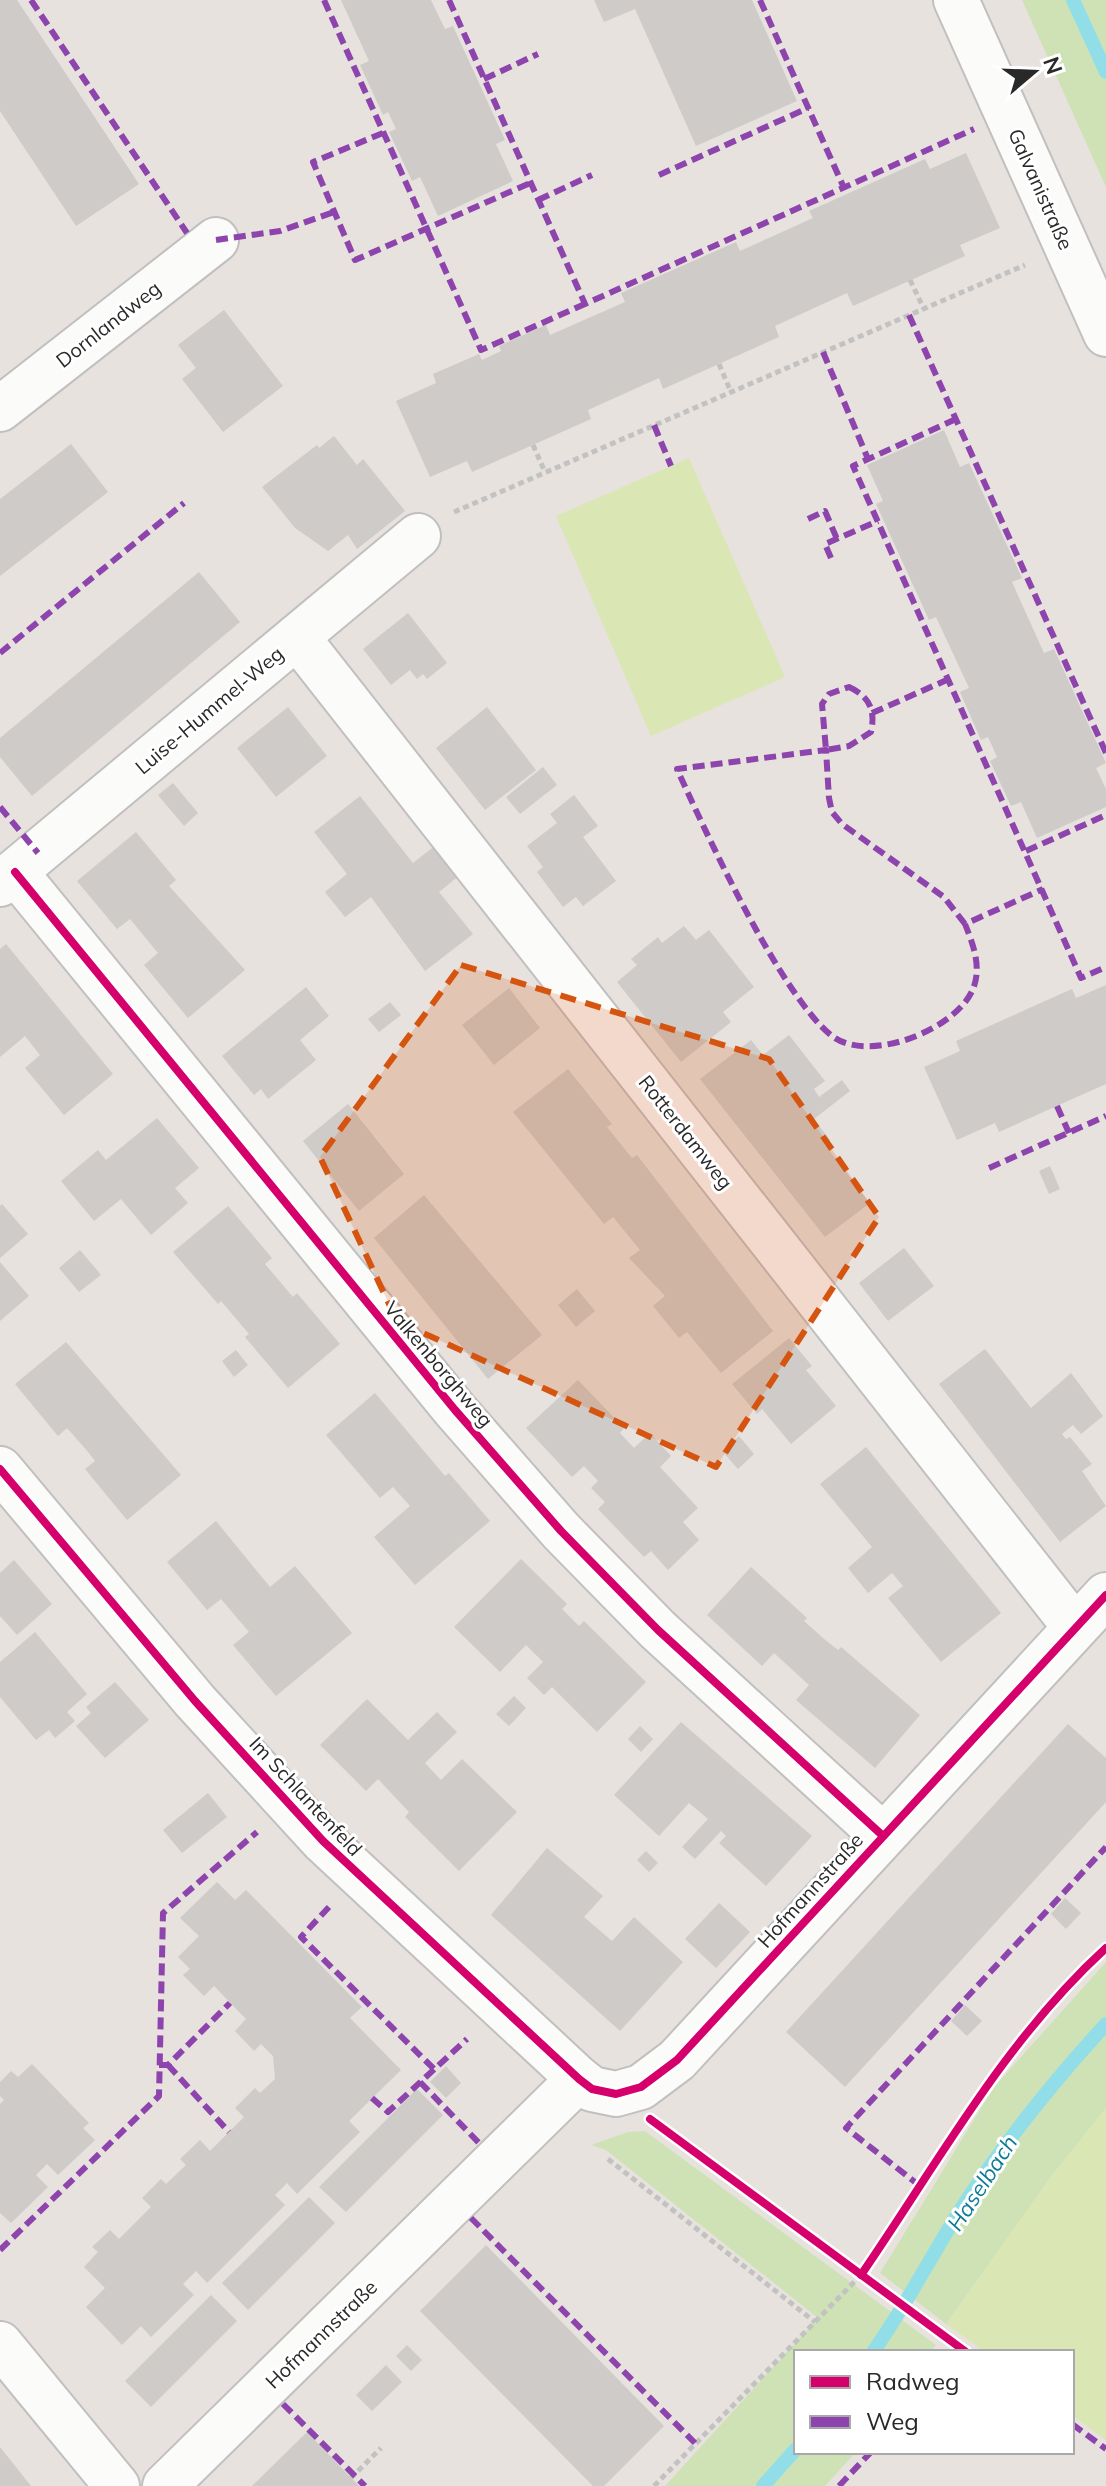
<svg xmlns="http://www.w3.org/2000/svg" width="1106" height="2486" font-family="Mulish,sans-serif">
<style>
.green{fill:#cee2b6}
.pitch{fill:#dae6b4}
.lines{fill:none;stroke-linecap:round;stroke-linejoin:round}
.stream{stroke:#91dee9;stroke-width:14}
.building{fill:#cecbc8}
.minor-casing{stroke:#c1bfc0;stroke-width:48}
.path{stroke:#c3c2c2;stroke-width:5;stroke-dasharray:6 4;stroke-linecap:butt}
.minor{stroke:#fbfbfa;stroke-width:44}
.quiet{stroke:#8e44ad;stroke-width:6;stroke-dasharray:12 6;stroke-linecap:butt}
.cycleway-casing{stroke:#fff;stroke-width:13}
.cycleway{stroke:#d6006c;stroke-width:8}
.marked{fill:#d5540f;fill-opacity:0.2;stroke:#d5540f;stroke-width:6;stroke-dasharray:16 10;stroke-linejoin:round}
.labels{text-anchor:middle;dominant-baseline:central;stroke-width:6;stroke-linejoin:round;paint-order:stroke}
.street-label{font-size:20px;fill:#292929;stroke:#fff}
.water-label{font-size:22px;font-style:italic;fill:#0d7b98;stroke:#fff}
</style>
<rect width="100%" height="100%" fill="#e7e2de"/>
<!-- green -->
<g class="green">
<polygon points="1022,0 1106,0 1106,187"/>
<polygon points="1106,1962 1106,2108 1050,2178 946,2324 880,2273 994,2087"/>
<polygon points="645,2131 936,2345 930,2352 796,2352 796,2452 856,2452 825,2486 665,2486 818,2318 606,2150 591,2145 628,2132"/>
</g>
<!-- pitch -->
<g class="pitch">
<polygon points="689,458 785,677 651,736 556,516"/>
<polygon points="1106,2108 1106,2440 1072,2415 1072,2352 985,2352 946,2324 1050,2178"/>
</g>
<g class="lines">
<!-- stream -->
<g class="stream">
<polyline points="1073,0 1106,72"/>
<path d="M873,2352C905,2307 930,2258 959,2212C1002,2145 1052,2083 1106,2024"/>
<polyline points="763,2486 796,2449"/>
</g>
</g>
<!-- building -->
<g class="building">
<polygon points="0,0 17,0 139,184 76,226 0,111"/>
<polygon points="341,0 431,0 445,29 453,26 505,140 496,144 513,181 438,216 420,177 412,181 389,132 396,129 388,112 383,115 360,65 369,61"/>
<polygon points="594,0 752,0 797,101 696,146 635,9 604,22"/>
<polygon points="966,153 1000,228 960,245 965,256 853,306 847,293 775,326 779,337 663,389 659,378 588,410 591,419 472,472 467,461 430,477 396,401 436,383 433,374 479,354 482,360 501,351 499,346 546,325 550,335 625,302 621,293 736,242 740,251 813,218 809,211 925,159 930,169"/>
<polygon points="224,310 283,386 223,432 182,379 196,368 178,345"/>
<polygon points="944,430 960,467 969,463 1022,578 1012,582 1044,653 1054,649 1106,763 1096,768 1106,789 1106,807 1037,838 1021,802 1011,806 990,761 997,757 988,737 981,740 960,692 969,688 936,617 929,620 876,504 883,501 867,465"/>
<polygon points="334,436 357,465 363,459 405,511 357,549 348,535 328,551 295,528 262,487 317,445 319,448"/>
<polygon points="71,444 108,492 0,576 0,499"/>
<polygon points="199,572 240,622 32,796 0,757 0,738"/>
<polygon points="408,613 447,663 427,679 423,674 417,679 410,670 391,685 363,649"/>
<polygon points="288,707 327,756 276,797 237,748"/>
<polygon points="487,707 536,770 485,810 436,748"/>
<polygon points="543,767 557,785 520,814 506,797"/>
<polygon points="173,783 198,813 184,826 158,795"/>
<polygon points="574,795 598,826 583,837 616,881 583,906 576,897 563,907 537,872 543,867 527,846 557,823 550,814"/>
<polygon points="360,796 413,863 436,845 460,875 439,892 473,934 425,971 371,897 345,917 325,892 347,874 314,832"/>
<polygon points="136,832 176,880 169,886 245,970 188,1018 144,965 158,953 130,919 117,929 77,881"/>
<polygon points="684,926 696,940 709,930 754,987 723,1012 731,1022 681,1062 617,982 637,965 631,959 658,937 662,943"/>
<polygon points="6,944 113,1074 64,1115 25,1068 40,1055 25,1036 0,1057 0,949"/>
<polygon points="1106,985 1106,1084 999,1132 995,1123 957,1140 924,1067 960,1051 956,1041 1072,989 1076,998"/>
<polygon points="306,987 329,1016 300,1040 316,1060 268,1099 261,1089 254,1095 222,1056"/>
<polygon points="509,988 540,1028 494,1065 462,1025"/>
<polygon points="390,1002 401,1015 379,1032 368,1019"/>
<polygon points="789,1035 825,1081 814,1089 819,1097 842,1080 850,1091 814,1119 830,1140 825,1145 870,1203 825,1237 700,1079 751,1040 763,1055"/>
<polygon points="568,1069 612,1124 607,1127 632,1158 637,1155 773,1331 721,1373 687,1332 679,1338 653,1306 665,1296 629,1258 640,1250 613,1217 604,1224 513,1112"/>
<polygon points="348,1104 404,1174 359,1211 303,1141"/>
<polygon points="157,1118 199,1168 175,1188 188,1203 151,1235 121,1199 94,1221 61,1181 98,1150 106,1160"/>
<polygon points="1050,1166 1060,1189 1049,1194 1039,1171"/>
<polygon points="424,1195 542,1335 488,1379 374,1238"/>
<polygon points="2,1204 28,1234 0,1258 0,1206"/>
<polygon points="228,1206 272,1258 265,1264 293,1297 297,1293 340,1344 288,1388 245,1337 249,1334 221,1301 218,1304 173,1252"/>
<polygon points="904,1248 934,1286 888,1321 859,1283"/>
<polygon points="80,1250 101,1275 79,1292 59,1268"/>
<polygon points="0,1262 29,1296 0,1321"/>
<polygon points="577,1289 595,1311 576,1327 558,1305"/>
<polygon points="789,1338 812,1366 806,1370 836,1406 791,1444 762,1409 757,1414 732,1384"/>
<polygon points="66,1342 181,1475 127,1520 85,1469 95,1461 89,1453 67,1428 58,1436 15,1384"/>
<polygon points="985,1349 1031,1408 1071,1373 1103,1416 1081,1434 1073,1425 1062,1434 1066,1439 1070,1437 1092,1464 1082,1471 1106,1506 1060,1542 939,1384"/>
<polygon points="236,1350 248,1365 234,1377 222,1361"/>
<polygon points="578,1380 624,1428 620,1433 634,1448 650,1433 671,1456 660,1467 698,1508 683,1522 699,1540 668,1570 651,1551 644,1557 598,1509 605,1502 591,1488 598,1481 584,1466 572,1477 526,1428"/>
<polygon points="375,1393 445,1476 449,1473 490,1521 415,1585 374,1537 410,1506 393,1487 380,1498 326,1435"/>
<polygon points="739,1436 754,1454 738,1469 722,1451"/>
<polygon points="866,1447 1001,1613 941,1662 888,1598 903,1586 892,1573 868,1593 848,1568 872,1547 820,1484"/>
<polygon points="216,1521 270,1587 295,1566 352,1633 276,1696 233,1645 249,1632 221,1599 207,1610 167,1562"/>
<polygon points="521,1559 567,1604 562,1609 579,1626 584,1621 646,1682 597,1732 552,1687 544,1695 527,1678 543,1662 526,1645 500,1672 454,1627"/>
<polygon points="14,1560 52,1604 17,1635 0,1616 0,1573"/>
<polygon points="751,1567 807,1618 804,1621 823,1638 838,1650 841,1647 920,1715 875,1768 796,1700 809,1685 774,1653 762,1666 707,1615"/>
<polygon points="35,1632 87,1694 67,1712 75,1721 55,1738 49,1730 36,1740 0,1697 0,1662"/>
<polygon points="115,1682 149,1720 105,1758 76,1726 91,1713 86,1707"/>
<polygon points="514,1696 526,1708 509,1726 496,1714"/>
<polygon points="367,1699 408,1740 437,1712 457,1732 425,1763 441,1780 462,1759 517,1812 459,1871 405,1817 409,1812 378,1779 366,1791 320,1745"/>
<polygon points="681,1722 812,1836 766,1886 719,1843 726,1836 721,1831 695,1859 682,1847 708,1819 689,1803 659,1836 614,1795"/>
<polygon points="1068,1724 1106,1758 1106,1802 845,2087 786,2032"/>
<polygon points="640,1726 653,1739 641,1752 628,1739"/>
<polygon points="208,1793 227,1817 182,1853 163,1830"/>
<polygon points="547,1848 603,1896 584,1917 612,1941 634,1917 683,1962 620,2031 491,1915"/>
<polygon points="646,1851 658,1863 649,1872 637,1860"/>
<polygon points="217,1882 235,1900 246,1890 362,2007 350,2018 401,2070 349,2121 360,2132 297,2194 287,2183 275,2195 285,2205 207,2283 196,2271 183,2284 194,2295 151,2337 141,2326 122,2345 86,2307 105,2288 84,2267 98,2252 92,2247 110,2230 119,2239 151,2207 142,2198 161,2179 166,2184 186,2165 180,2159 200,2140 210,2151 244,2117 235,2108 255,2088 260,2093 275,2079 273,2056 261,2044 254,2051 235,2031 246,2019 214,1986 204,1996 183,1975 190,1969 178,1957 199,1936 180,1918"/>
<polygon points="1065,1898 1081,1913 1066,1929 1051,1914"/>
<polygon points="719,1903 750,1932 716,1968 685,1939"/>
<polygon points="965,2005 982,2021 967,2036 951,2021"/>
<polygon points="32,2064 89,2123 83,2128 95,2140 58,2175 47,2164 36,2175 48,2187 11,2223 0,2213 0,2104 4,2100 0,2096 0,2082 11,2071 18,2077"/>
<polygon points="446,2066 461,2083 446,2098 430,2082"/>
<polygon points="417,2089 443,2115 346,2212 319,2187"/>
<polygon points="309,2197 335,2223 248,2310 222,2283"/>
<polygon points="486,2245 664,2426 604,2486 593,2486 420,2311"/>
<polygon points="211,2295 237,2321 151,2407 125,2381"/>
<polygon points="407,2345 422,2360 411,2371 396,2356"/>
<polygon points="386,2365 402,2382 372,2411 356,2395"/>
<polygon points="307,2432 359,2486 252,2486"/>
<polygon points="0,2447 31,2486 0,2486"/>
</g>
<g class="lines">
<defs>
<g id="minor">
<polyline points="956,0 1106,334"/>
<polyline points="0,409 216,240"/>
<polyline points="297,637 1075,1627"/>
<polyline points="15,872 455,1410 561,1531 658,1630 882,1835"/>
<polyline points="0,884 418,536"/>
<polyline points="0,1469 195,1701 323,1841 579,2079 592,2089 616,2094 641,2087 677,2060 1106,1595"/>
<polyline points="0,2344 117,2486"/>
<polyline points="165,2486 579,2079"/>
</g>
</defs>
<!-- minor casing -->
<use href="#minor" class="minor-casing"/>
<!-- path -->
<g class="path">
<polyline points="910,280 924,309"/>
<polyline points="719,364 731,392"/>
<polyline points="533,445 545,472"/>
<polyline points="454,512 1025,265"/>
<polyline points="608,2159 815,2322"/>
<polyline points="351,2478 381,2448"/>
<polyline points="654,2486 861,2275"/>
</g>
<!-- minor -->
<use href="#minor" class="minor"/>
<!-- quiet -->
<g class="quiet">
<polyline points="31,0 187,233"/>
<polyline points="324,0 481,350 585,304"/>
<polyline points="449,0 585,304 974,129"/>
<polyline points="760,0 844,188"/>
<polyline points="484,79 538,54"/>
<polyline points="383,133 313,162 355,260 530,183"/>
<polyline points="659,175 808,108"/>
<polyline points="538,200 592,175"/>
<polyline points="216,240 280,231 334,212"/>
<polyline points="909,315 1106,753"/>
<polyline points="823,352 868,459"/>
<polyline points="956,419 853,466 1081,978 1106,967"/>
<polyline points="654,425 671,466"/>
<polyline points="808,519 825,511 837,539"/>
<polyline points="831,558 825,544 878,521"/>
<polyline points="0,653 184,503"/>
<path d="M849,687C869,696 876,710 871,732L849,746L826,750L822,704L829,694Z"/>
<polyline points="872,713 949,679"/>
<polyline points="0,807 38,853"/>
<polyline points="1026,851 1106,815"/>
<path d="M965,924L944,897L842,824L832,812L829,798L826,750L677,769C706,833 781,996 832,1036C869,1064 956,1030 973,989C982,967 973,944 965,924L1043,889"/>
<polyline points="1057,1106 1069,1133"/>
<polyline points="989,1168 1106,1116"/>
<polyline points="329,1907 301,1937 434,2069"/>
<polyline points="159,2065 168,2065 230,2003"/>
<polyline points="168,2065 229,2132"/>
<polyline points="420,2082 481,2145"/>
<polyline points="372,2098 388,2112 467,2039"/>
<polyline points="920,2186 846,2128 1106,1847"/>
<polyline points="471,2218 695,2443"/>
<polyline points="0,2250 159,2096 163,1913 257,1832"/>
<polyline points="283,2404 365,2486"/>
<polyline points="1072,2424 1106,2449"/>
<polyline points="839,2486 871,2452"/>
</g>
<defs>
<g id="cycleway">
<polyline points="15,872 455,1410 561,1531 658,1630 882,1835"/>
<polyline points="0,1469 195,1701 323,1841 579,2079 592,2089 616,2094 641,2087 677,2060 1106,1595"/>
<polyline points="650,2119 966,2352"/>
<path d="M861,2275C938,2163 1004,2041 1106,1948"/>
</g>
</defs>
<!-- cycleway casing -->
<use href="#cycleway" class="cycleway-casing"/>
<!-- cycleway -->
<use href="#cycleway" class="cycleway"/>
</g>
<!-- marked area -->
<path class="marked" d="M461,965L769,1059L879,1217L716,1467L397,1321L320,1157Z"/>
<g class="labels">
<!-- street labels -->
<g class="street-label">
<text transform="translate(1041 189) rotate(66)">Galvanistraße</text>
<text transform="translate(108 324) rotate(-38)">Dornlandweg</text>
<text transform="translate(209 710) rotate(-40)">Luise-Hummel-Weg</text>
<text transform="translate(686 1132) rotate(52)">Rotterdamweg</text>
<text transform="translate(439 1364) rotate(50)">Valkenborghweg</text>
<text transform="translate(306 1796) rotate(47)">Im Schlantenfeld</text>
<text transform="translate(810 1890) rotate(-48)">Hofmannstraße</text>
<text transform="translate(321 2334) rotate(-44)">Hofmannstraße</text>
</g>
<!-- water labels -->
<g class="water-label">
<text transform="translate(982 2183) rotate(-57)">Haselbach</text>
</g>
</g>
<!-- legend -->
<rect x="794" y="2350" width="280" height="104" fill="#ffffff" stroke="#a9a9a9" stroke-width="2"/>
<rect x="810" y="2376" width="40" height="12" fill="#d6006c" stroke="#a9a9a9" stroke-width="2"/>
<text x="866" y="2390" font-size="24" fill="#292929">Radweg</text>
<rect x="810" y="2416" width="40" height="12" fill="#8e44ad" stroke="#a9a9a9" stroke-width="2"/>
<text x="866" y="2430" font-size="24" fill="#292929">Weg</text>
<!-- north arrow -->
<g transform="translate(1034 72) rotate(71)" stroke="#ffffff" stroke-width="6" paint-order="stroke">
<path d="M0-6L14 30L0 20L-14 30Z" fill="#292929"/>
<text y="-12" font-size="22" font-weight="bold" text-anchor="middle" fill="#292929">N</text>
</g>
</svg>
